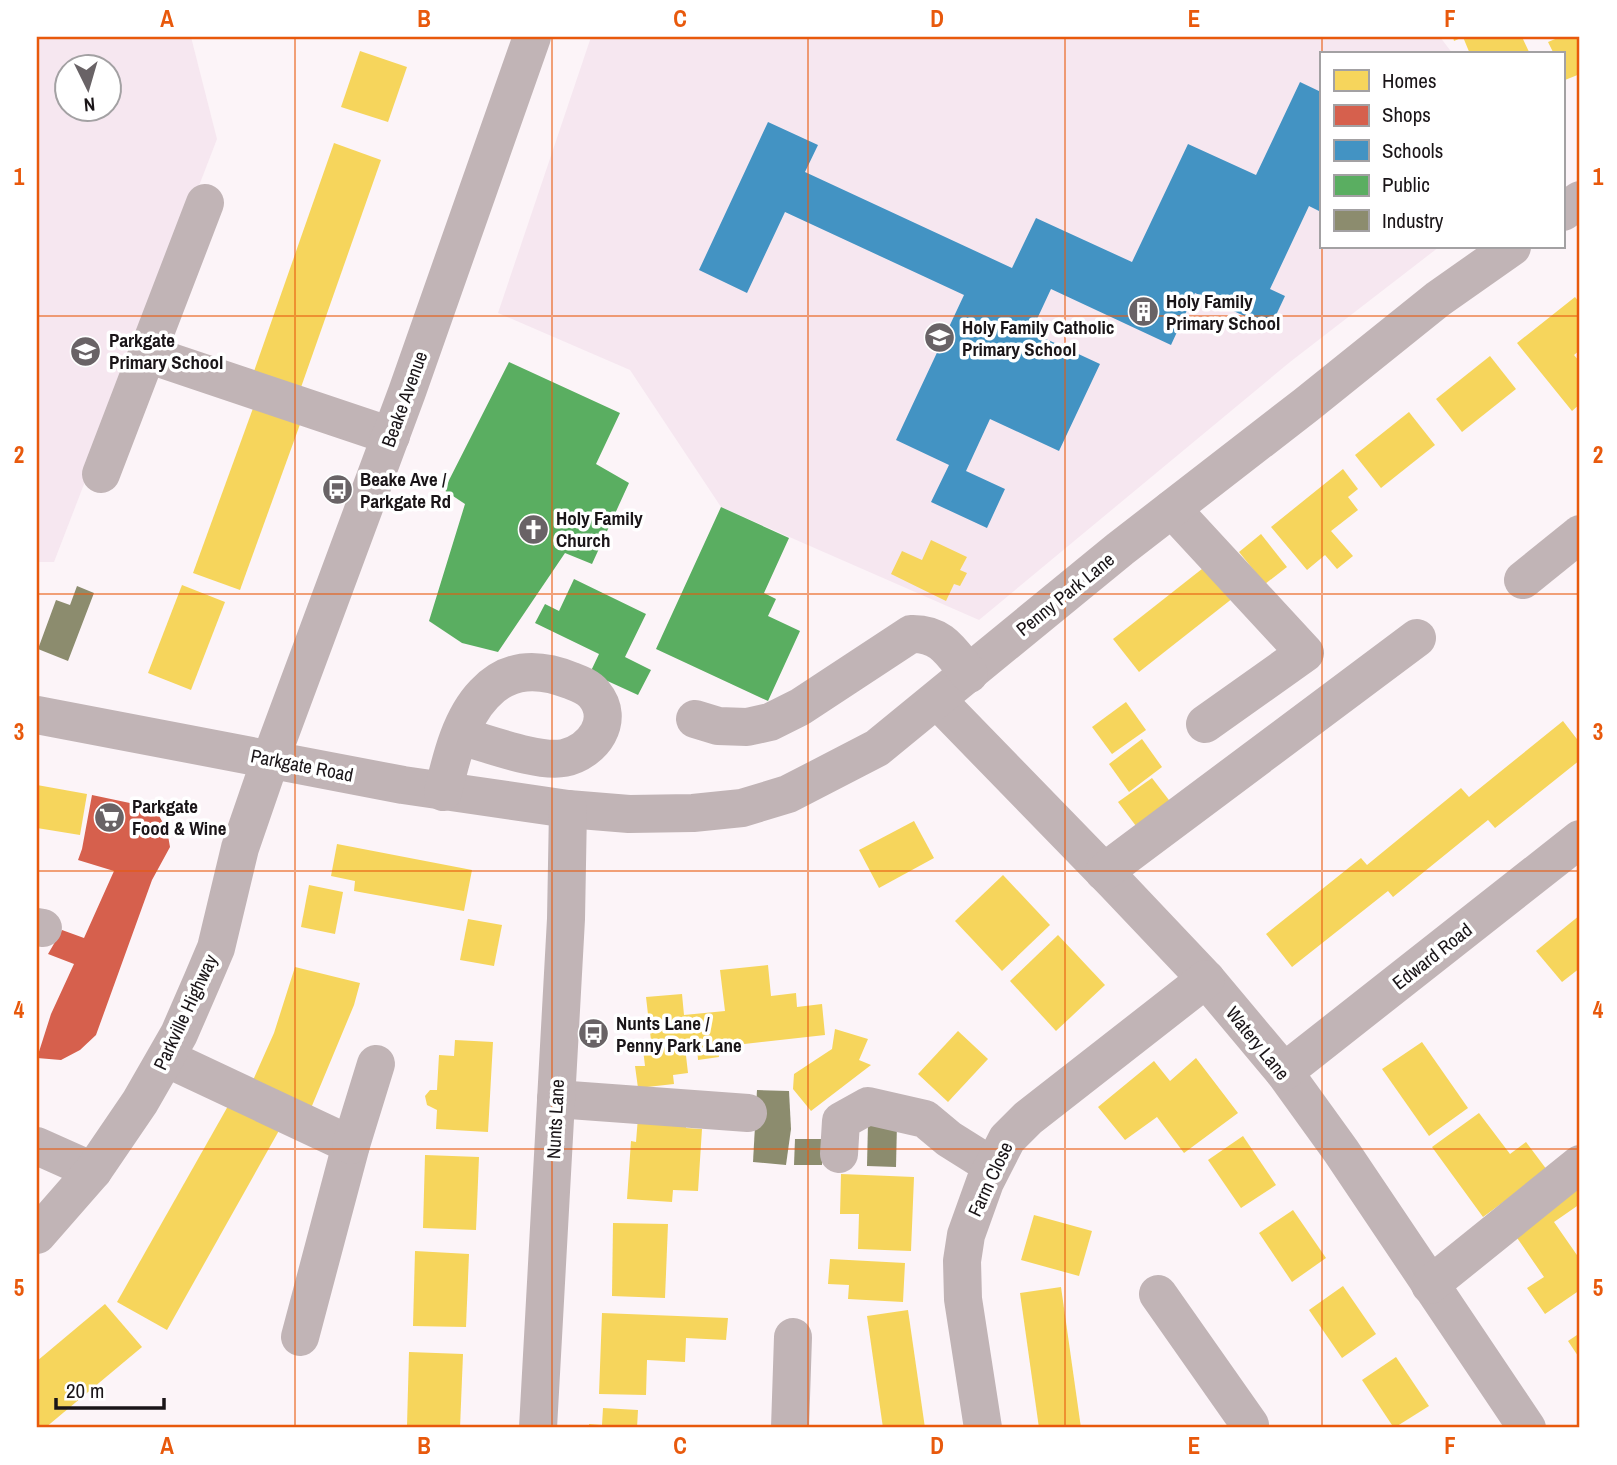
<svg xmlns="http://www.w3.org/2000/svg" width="1617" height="1465" font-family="'Archivo Narrow',sans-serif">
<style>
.built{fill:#f6e7f0;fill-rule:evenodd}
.homes{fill:#f6d55c}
.shops{fill:#d6604d}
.schools{fill:#4393c3}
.public{fill:#5aae61}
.industry{fill:#8c8c6e}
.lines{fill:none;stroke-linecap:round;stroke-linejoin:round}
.minor{stroke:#c1b4b6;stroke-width:38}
.grid{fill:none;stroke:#e8590c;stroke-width:2;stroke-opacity:0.55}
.labels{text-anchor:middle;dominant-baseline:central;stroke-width:7;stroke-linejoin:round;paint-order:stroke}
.poi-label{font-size:19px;font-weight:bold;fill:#1a1518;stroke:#fff;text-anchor:start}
.street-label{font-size:19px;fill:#1a1518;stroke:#fff}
.neatline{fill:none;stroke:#e8590c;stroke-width:2.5}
.grid-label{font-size:23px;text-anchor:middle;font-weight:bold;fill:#e8590c}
</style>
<rect width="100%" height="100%" fill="#fcf4f8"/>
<!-- built -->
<g class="built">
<path d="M37,37H191L217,139L54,562H37ZM66,66H108V108H66Z"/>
<polygon points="591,37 1440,37 1453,54 1321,54 1321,247 1439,247 1290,362 979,620 721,507 630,370 498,313"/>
</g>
<!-- homes -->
<g class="homes">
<polygon points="1453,37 1522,37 1530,54 1470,54 1463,37 1454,41"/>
<polygon points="1560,37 1580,37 1580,74 1565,80 1563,75 1563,54 1554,54 1548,42"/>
<polygon points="360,51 407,67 388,122 341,107"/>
<polygon points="334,143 381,160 299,393 252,377"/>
<polygon points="1575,297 1580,303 1580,350 1574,355 1580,362 1580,404 1572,411 1517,343"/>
<polygon points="1490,356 1516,389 1462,432 1436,399"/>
<polygon points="256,400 303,416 240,590 193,573"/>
<polygon points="1409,412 1435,445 1381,488 1355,455"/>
<polygon points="1343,469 1358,489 1348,497 1358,510 1331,531 1353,556 1337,569 1325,555 1307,570 1271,527"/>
<polygon points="1261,534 1287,567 1265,584 1239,552"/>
<polygon points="931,540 967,557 960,570 967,573 960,586 954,584 946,601 891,574 902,551 922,560"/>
<polygon points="1207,565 1233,598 1139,672 1113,639"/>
<polygon points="182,585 225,602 191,690 148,673"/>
<polygon points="1126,702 1146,730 1112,754 1092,727"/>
<polygon points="1563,721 1580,743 1580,760 1495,828 1488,820 1393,897 1388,891 1292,967 1266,934 1361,858 1367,865 1461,788 1469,797"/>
<polygon points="1142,739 1162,767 1129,792 1109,764"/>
<polygon points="1152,778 1172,804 1139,830 1118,802"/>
<polygon points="37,785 87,794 80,835 37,828"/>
<polygon points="914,821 934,858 879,888 859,850"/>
<polygon points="337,844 472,870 464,911 354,891 355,881 331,876"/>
<polygon points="1003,875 1050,925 1002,971 955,921"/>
<polygon points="309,885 343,892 335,934 301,927"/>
<polygon points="1580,915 1580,968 1562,982 1536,951"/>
<polygon points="468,919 502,925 494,966 460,960"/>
<polygon points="1058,935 1105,985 1056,1031 1010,981"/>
<polygon points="768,965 771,996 796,993 797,1007 822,1004 825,1035 718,1047 719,1057 698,1060 697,1046 685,1047 688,1073 673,1075 674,1084 638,1088 635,1066 645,1066 643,1049 652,1049 646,997 682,994 684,1015 725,1011 720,970"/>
<polygon points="295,967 360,983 354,1005 309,1113 250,1087 274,1033"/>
<polygon points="835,1029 868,1039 859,1060 871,1065 811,1111 793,1089 794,1074 832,1049"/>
<polygon points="958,1031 988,1059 948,1102 918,1074"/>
<polygon points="455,1040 493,1042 488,1132 436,1129 437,1110 427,1105 425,1096 430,1090 437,1090 439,1055 454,1056"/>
<polygon points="1422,1042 1468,1108 1429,1136 1382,1069"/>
<polygon points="1196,1058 1238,1113 1184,1153 1157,1117 1125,1140 1098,1107 1154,1061 1170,1081"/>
<polygon points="232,1099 281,1127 167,1330 117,1302"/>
<polygon points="1479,1113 1510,1154 1526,1142 1547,1170 1483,1217 1432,1147"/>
<polygon points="638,1117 686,1120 686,1128 702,1129 698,1191 673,1190 672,1202 627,1199 631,1141 636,1142"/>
<polygon points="1243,1136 1276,1185 1241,1208 1208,1160"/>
<polygon points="425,1155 479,1157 476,1230 423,1228"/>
<polygon points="841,1174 914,1177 911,1251 858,1249 859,1214 840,1214"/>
<polygon points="1580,1187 1580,1204 1554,1222 1579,1258 1580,1257 1580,1290 1545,1314 1527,1288 1544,1277 1513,1232"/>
<polygon points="1293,1210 1326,1258 1292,1282 1259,1233"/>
<polygon points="1034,1215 1092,1231 1079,1276 1021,1260"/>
<polygon points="613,1223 668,1224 665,1298 612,1296"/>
<polygon points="415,1251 469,1254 466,1327 413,1326"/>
<polygon points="830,1259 905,1263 903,1302 848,1299 849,1285 828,1284"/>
<polygon points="1343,1286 1376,1334 1342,1358 1309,1310"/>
<polygon points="1061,1287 1081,1428 1039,1428 1020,1293"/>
<polygon points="105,1304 142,1347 45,1428 37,1428 37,1361"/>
<polygon points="908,1310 925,1428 883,1428 867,1316"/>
<polygon points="602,1313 728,1318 726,1340 686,1338 685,1362 647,1360 646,1395 599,1394"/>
<polygon points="1580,1333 1580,1359 1568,1341"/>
<polygon points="409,1352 463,1354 460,1428 407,1426"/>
<polygon points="1396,1357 1429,1406 1394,1428 1362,1380"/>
<polygon points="603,1408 638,1410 637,1428 589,1428 589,1424 602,1425"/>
</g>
<!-- shops -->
<polygon class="shops" points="92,795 144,806 158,814 167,830 170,847 152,880 96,1035 80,1050 61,1060 37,1058 51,1014 74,964 48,954 62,930 84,938 114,871 78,860 82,849"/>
<!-- schools -->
<polygon class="schools" points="1300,82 1321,92 1321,212 1309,206 1270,289 1285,296 1270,328 1195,293 1171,345 1051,289 1031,332 1100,364 1059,451 990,419 966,471 1005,489 987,528 931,502 949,465 896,440 964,295 785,212 747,293 699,270 768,122 818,145 805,172 1012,268 1036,218 1132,262 1188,144 1256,175"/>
<!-- public -->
<g class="public">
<polygon points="509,362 620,413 596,464 629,483 592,564 565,553 498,652 462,643 429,621 465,504 444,490"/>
<polygon points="721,507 789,538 764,593 776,599 768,616 800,631 768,701 656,649"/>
<polygon points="574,579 646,614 625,657 651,670 638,695 590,673 599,654 535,623 545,604 559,611"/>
</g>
<!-- industry -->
<g class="industry">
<polygon points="77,586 94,593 68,661 38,649 56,600 70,605"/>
<polygon points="757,1090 789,1091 791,1129 786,1165 753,1162"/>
<polygon points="868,1123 897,1123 896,1167 867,1166"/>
<polygon points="795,1139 822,1139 822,1165 794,1165"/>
</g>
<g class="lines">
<!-- minor -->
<g class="minor">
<polyline points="205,203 147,354 391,436"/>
<polyline points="1563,212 1580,200"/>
<polyline points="101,474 147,354"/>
<polyline points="1172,509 1305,653 1205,724"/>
<polyline points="1523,580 1580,534"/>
<polyline points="937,700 1115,883 1206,979 1284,1072 1341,1151 1527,1428"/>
<polyline points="37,715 403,785 568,809 629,814 693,813 742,808 788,794 877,748 1120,549 1306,405 1438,299 1512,247"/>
<path d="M695,719L718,726L747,727L770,722L800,707L911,634C942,633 951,652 969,674"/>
<path d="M443,792C451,759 460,719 484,694C509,667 540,668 572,681C580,684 588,687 594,694C616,720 593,752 564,758C538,763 487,743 460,736"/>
<polyline points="1104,872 1417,638"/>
<polyline points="37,927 43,928"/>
<polyline points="166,1058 351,1145 300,1337"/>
<polyline points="1284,1072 1580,839"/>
<polyline points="556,1099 748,1113"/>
<polyline points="351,1145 376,1064"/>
<polyline points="37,1146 93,1171"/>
<polyline points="839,1154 841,1121 868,1106 925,1119 949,1139 992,1166"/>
<polyline points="37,1235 93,1171 140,1102 179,1034 202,981 216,948 240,848 271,758 407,392 532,37"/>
<polyline points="1430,1285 1580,1164"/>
<polyline points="1158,1294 1250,1425"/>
<polyline points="538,1428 566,919 568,809"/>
<polyline points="790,1428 793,1337"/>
<polyline points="983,1428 963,1299 962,1261 966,1235 985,1182 1007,1139 1028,1118 1206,979"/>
</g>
</g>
<!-- grid -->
<path class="grid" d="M295,37V1428M552,37V1428M808,37V1428M1065,37V1428M1322,37V54M1322,247V1428M37,316H1580M37,594H1580M37,871H1580M37,1149H1580"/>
<!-- icons -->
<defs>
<symbol id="building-disc" viewBox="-11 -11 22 22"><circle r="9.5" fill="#696366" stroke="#fff"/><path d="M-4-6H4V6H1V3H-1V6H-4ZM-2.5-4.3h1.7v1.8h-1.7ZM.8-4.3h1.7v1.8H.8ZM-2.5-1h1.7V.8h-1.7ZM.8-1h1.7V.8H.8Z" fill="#fff"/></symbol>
<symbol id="school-disc" viewBox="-11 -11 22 22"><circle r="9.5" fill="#696366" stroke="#fff"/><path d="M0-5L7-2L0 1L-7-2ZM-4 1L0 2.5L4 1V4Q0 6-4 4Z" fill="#fff"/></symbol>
<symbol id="bus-disc" viewBox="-11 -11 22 22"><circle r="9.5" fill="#696366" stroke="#fff"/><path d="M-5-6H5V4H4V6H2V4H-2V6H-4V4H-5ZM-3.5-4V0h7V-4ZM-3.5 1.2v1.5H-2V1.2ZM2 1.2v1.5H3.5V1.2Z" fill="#fff"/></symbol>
<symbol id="church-disc" viewBox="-11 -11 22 22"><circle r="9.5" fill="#696366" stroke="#fff"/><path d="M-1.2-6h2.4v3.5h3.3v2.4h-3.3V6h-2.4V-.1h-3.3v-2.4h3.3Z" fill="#fff"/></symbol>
<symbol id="supermarket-disc" viewBox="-11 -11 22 22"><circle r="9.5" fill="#696366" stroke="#fff"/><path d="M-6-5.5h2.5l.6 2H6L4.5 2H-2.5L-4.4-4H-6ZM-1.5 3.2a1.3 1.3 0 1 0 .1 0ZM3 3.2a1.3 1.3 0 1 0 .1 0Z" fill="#fff"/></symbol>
</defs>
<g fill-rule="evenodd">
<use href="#building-disc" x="1126" y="294" width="35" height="35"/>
<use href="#school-disc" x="922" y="320" width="35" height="35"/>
<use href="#school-disc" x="68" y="334" width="35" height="35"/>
<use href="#bus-disc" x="320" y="472" width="35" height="35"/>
<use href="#church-disc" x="516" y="512" width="35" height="35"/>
<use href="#supermarket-disc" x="92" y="800" width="35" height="35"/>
<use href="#bus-disc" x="576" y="1016" width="35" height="35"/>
</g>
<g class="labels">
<!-- poi labels -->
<g class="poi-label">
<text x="1166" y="301">Holy Family<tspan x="1166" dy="22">Primary School</tspan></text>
<text x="962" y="327">Holy Family Catholic<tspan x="962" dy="22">Primary School</tspan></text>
<text x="109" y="340">Parkgate<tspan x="109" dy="22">Primary School</tspan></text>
<text x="360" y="479">Beake Ave /<tspan x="360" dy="22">Parkgate Rd</tspan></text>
<text x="556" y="518">Holy Family<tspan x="556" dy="22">Church</tspan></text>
<text x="132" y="806">Parkgate<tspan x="132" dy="22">Food &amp; Wine</tspan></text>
<text x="616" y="1023">Nunts Lane /<tspan x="616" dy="22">Penny Park Lane</tspan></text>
</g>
<!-- street labels -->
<g class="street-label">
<text transform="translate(404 399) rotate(-70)">Beake Avenue</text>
<text transform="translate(1065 594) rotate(-39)">Penny Park Lane</text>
<text transform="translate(302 765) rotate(11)">Parkgate Road</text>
<text transform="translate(1432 956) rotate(-38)">Edward Road</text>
<text transform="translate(185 1012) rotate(-65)">Parkville Highway</text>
<text transform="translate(1258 1043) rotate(51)">Watery Lane</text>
<text transform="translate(555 1119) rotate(-87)">Nunts Lane</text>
<text transform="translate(990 1179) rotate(-65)">Farm Close</text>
</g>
</g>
<!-- border -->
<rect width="1617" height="1465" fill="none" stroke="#ffffff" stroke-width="77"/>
<!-- legend -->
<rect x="1320" y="52" width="245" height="196" fill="#ffffff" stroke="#a3a1a3" stroke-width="2"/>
<rect x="1334" y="70" width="35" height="21" fill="#f6d55c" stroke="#a3a1a3" stroke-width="2"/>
<text x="1382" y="88" font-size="21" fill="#1a1518">Homes</text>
<rect x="1334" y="105" width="35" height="21" fill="#d6604d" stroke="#a3a1a3" stroke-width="2"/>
<text x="1382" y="122" font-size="21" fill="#1a1518">Shops</text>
<rect x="1334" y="140" width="35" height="21" fill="#4393c3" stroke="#a3a1a3" stroke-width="2"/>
<text x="1382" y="158" font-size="21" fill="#1a1518">Schools</text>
<rect x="1334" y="175" width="35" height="21" fill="#5aae61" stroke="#a3a1a3" stroke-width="2"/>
<text x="1382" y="192" font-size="21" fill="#1a1518">Public</text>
<rect x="1334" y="210" width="35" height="21" fill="#8c8c6e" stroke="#a3a1a3" stroke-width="2"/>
<text x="1382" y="228" font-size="21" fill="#1a1518">Industry</text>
<!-- north arrow -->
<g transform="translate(88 88) rotate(175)"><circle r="33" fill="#ffffff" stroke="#a3a1a3" stroke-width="2"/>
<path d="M0-5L12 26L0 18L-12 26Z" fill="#696366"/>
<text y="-10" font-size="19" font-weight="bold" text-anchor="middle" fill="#1a1518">N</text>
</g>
<!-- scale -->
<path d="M56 1398v10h108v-10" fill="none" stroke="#1a1518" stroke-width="3.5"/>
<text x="66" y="1398" font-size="21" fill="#1a1518" stroke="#ffffff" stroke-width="5" paint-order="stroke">20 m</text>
<rect x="38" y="38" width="1540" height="1388" class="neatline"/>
<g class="grid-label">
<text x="167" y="27">A</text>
<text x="424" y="27">B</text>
<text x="680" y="27">C</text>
<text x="937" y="27">D</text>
<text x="1194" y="27">E</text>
<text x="1450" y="27">F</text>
<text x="19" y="185">1</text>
<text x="1598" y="185">1</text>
<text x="19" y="463">2</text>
<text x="1598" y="463">2</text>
<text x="19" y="740">3</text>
<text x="1598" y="740">3</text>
<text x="19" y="1018">4</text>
<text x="1598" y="1018">4</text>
<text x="19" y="1296">5</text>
<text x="1598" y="1296">5</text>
<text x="167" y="1454">A</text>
<text x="424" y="1454">B</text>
<text x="680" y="1454">C</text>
<text x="937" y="1454">D</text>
<text x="1194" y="1454">E</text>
<text x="1450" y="1454">F</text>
</g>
</svg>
